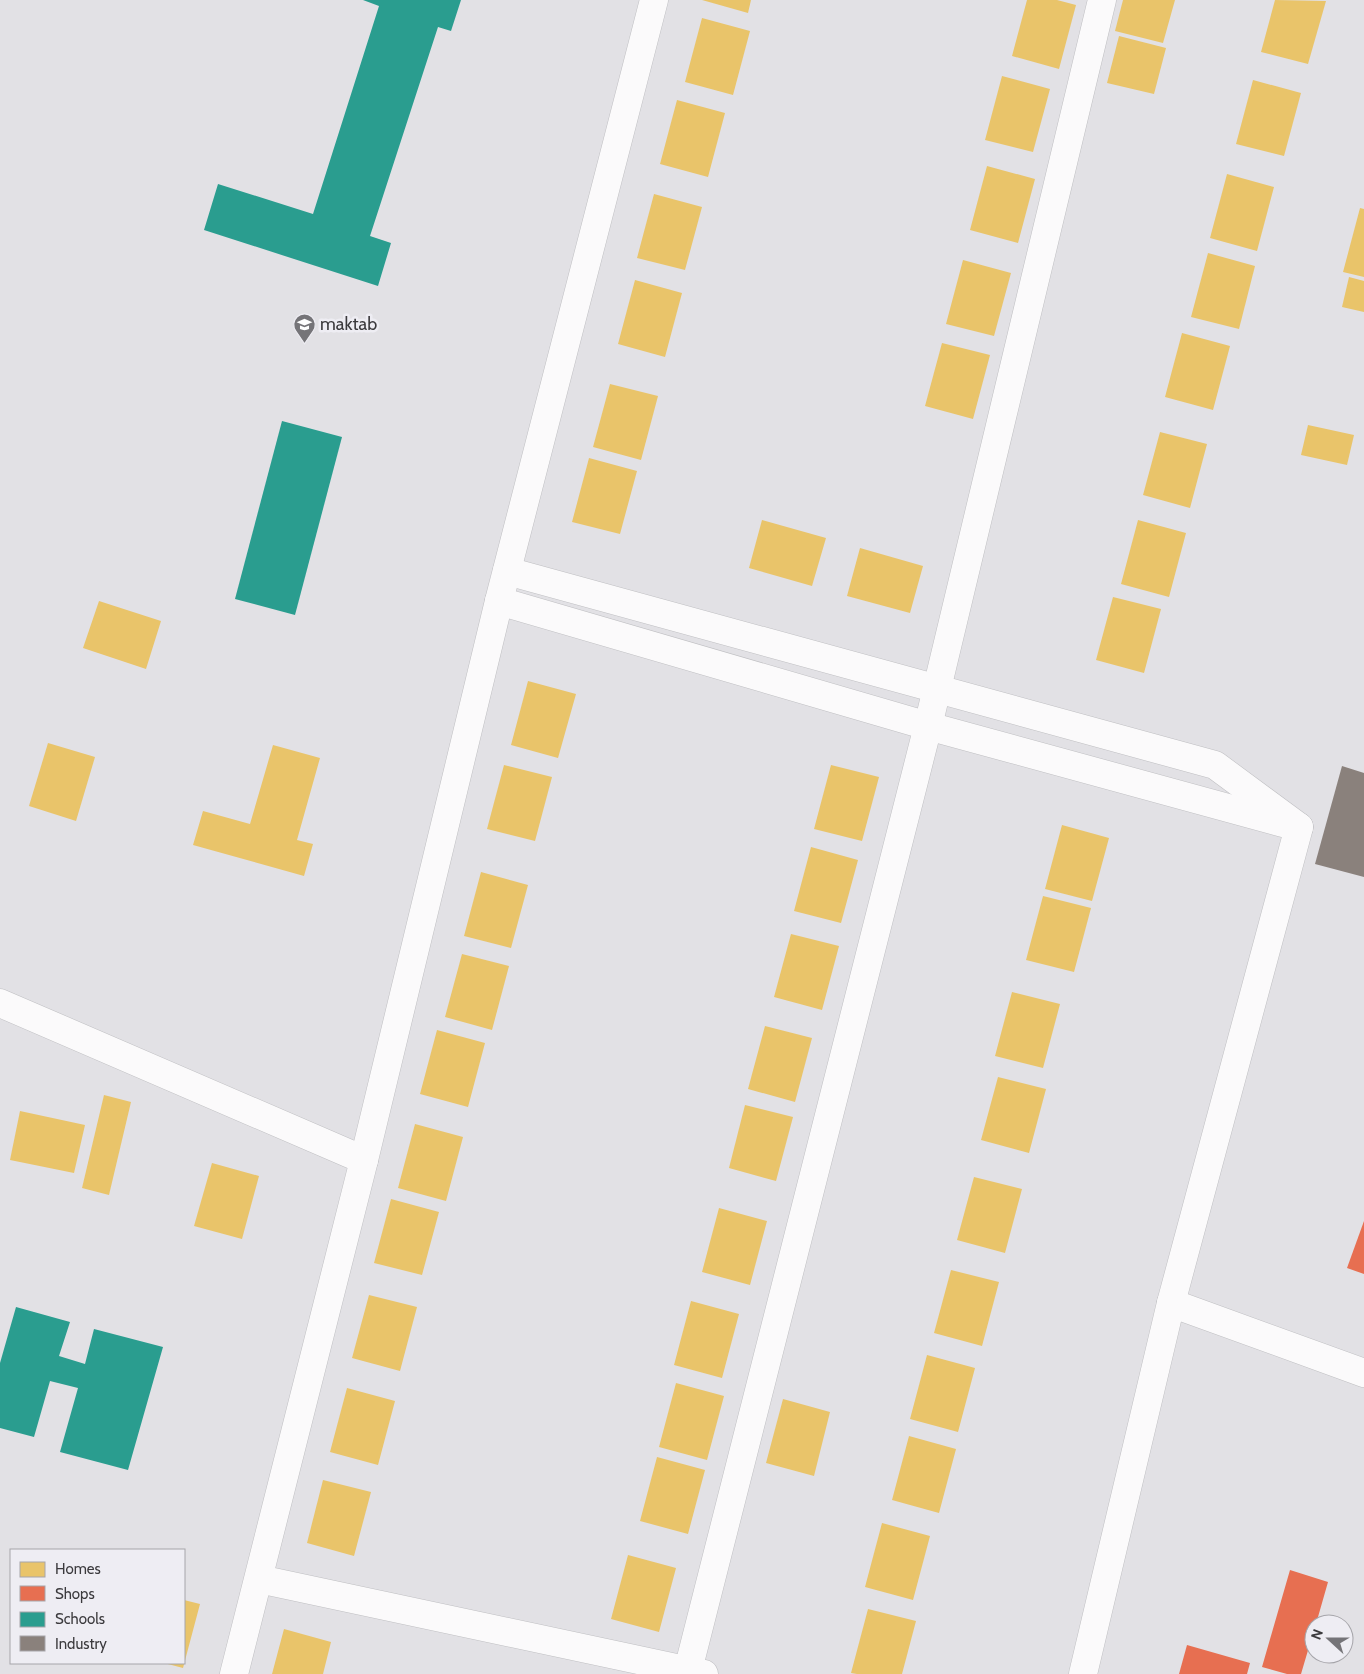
<svg xmlns="http://www.w3.org/2000/svg" width="1364" height="1674" font-family="Cabin,sans-serif">
<style>
.homes{fill:#e9c46a}
.shops{fill:#e76f51}
.schools{fill:#2a9d8f}
.industry{fill:#8a817c}
.lines{fill:none;stroke-linecap:round;stroke-linejoin:round}
.minor-casing{stroke:#bfbfc2;stroke-width:29}
.minor{stroke:#fbfafb;stroke-width:28}
.labels{text-anchor:middle;dominant-baseline:central;stroke-width:5;stroke-linejoin:round;paint-order:stroke}
.poi-label{font-size:18px;fill:#3b3a3d;stroke:#eeedf3;text-anchor:start}
</style>
<rect width="100%" height="100%" fill="#e2e1e5"/>
<!-- homes -->
<g class="homes">
<polygon points="702,0 751,0 748,13"/>
<polygon points="1027,0 1057,0 1076,5 1059,69 1012,56"/>
<polygon points="1123,0 1175,0 1163,43 1115,31"/>
<polygon points="1275,0 1326,1 1308,64 1261,52"/>
<polygon points="702,18 750,31 733,95 685,82"/>
<polygon points="1119,36 1166,48 1154,94 1107,83"/>
<polygon points="1002,76 1050,89 1033,152 985,140"/>
<polygon points="1253,80 1301,93 1284,156 1236,144"/>
<polygon points="677,100 725,113 708,177 660,164"/>
<polygon points="987,166 1035,179 1018,243 970,230"/>
<polygon points="1227,174 1274,187 1257,251 1210,238"/>
<polygon points="654,194 702,207 685,270 637,258"/>
<polygon points="1360,208 1364,209 1364,277 1343,272"/>
<polygon points="1208,253 1255,266 1239,329 1191,317"/>
<polygon points="963,260 1011,273 994,336 946,324"/>
<polygon points="1349,277 1364,281 1364,312 1342,307"/>
<polygon points="635,280 682,293 665,357 618,344"/>
<polygon points="1182,333 1230,346 1213,410 1165,397"/>
<polygon points="942,343 990,355 973,419 925,406"/>
<polygon points="610,384 658,396 641,460 593,447"/>
<polygon points="1308,425 1354,435 1347,465 1301,455"/>
<polygon points="1160,432 1207,444 1190,508 1143,495"/>
<polygon points="589,458 637,471 620,534 572,522"/>
<polygon points="762,520 826,538 812,586 749,568"/>
<polygon points="1138,520 1186,533 1169,597 1121,584"/>
<polygon points="860,548 923,566 910,613 847,596"/>
<polygon points="1113,597 1161,609 1144,673 1096,660"/>
<polygon points="99,601 161,621 146,669 83,648"/>
<polygon points="528,681 576,694 558,758 511,745"/>
<polygon points="48,743 95,757 76,821 29,806"/>
<polygon points="273,745 320,758 297,840 313,844 304,876 193,845 203,811 250,824"/>
<polygon points="504,765 552,777 535,841 487,829"/>
<polygon points="831,765 879,777 862,841 814,829"/>
<polygon points="1062,825 1109,838 1092,901 1045,889"/>
<polygon points="811,847 858,860 841,923 794,911"/>
<polygon points="481,872 528,885 511,948 464,936"/>
<polygon points="1043,896 1091,908 1074,972 1026,960"/>
<polygon points="791,934 839,946 822,1010 774,997"/>
<polygon points="462,954 509,966 492,1030 445,1017"/>
<polygon points="1012,992 1060,1004 1043,1068 995,1056"/>
<polygon points="765,1026 812,1038 795,1102 748,1089"/>
<polygon points="437,1030 485,1043 468,1107 420,1094"/>
<polygon points="998,1077 1046,1089 1029,1153 981,1140"/>
<polygon points="104,1095 131,1102 109,1195 82,1188"/>
<polygon points="745,1105 793,1117 776,1181 729,1168"/>
<polygon points="20,1111 85,1125 74,1173 10,1160"/>
<polygon points="415,1124 463,1137 446,1201 398,1188"/>
<polygon points="212,1163 259,1176 242,1239 194,1226"/>
<polygon points="974,1177 1022,1189 1005,1253 957,1240"/>
<polygon points="391,1199 439,1212 422,1275 374,1263"/>
<polygon points="719,1208 767,1221 750,1285 702,1272"/>
<polygon points="951,1270 999,1282 982,1346 934,1333"/>
<polygon points="369,1295 417,1307 400,1371 352,1358"/>
<polygon points="691,1301 739,1314 722,1378 674,1365"/>
<polygon points="927,1355 975,1368 958,1432 910,1419"/>
<polygon points="676,1383 724,1396 707,1460 659,1447"/>
<polygon points="347,1388 395,1401 378,1465 330,1452"/>
<polygon points="783,1399 830,1412 814,1476 766,1463"/>
<polygon points="909,1436 956,1449 939,1513 892,1500"/>
<polygon points="657,1457 705,1470 688,1534 640,1521"/>
<polygon points="323,1480 371,1492 354,1556 307,1543"/>
<polygon points="882,1523 930,1536 913,1600 865,1587"/>
<polygon points="628,1555 676,1568 659,1632 611,1619"/>
<polygon points="184,1600 200,1604 183,1668 164,1663 184,1663"/>
<polygon points="868,1609 916,1621 902,1674 857,1674 851,1673"/>
<polygon points="284,1629 331,1642 323,1674 272,1674"/>
</g>
<!-- shops -->
<g class="shops">
<polygon points="1364,1221 1364,1274 1347,1268"/>
<polygon points="1290,1570 1328,1582 1316,1624 1314,1624 1314,1630 1301,1674 1287,1674 1262,1667"/>
<polygon points="1187,1645 1250,1663 1247,1674 1179,1674"/>
</g>
<!-- schools -->
<g class="schools">
<polygon points="363,0 461,0 451,31 438,27 370,236 391,243 378,286 204,230 218,184 313,214 379,6"/>
<polygon points="282,421 342,437 295,615 235,599"/>
<polygon points="16,1307 70,1322 59,1356 85,1364 94,1329 163,1347 128,1470 60,1452 78,1388 50,1381 34,1437 0,1428 0,1363"/>
</g>
<!-- industry -->
<polygon class="industry" points="1342,766 1364,773 1364,877 1315,864"/>
<g class="lines">
<defs>
<g id="minor">
<polyline points="507,571 1215,765 1299,827"/>
<polyline points="499,601 928,726 1283,823"/>
<polyline points="0,1003 364,1160"/>
<polyline points="1171,1303 1364,1373"/>
<polyline points="259,1579 704,1674"/>
<polyline points="234,1674 364,1160 499,601 654,0"/>
<polyline points="687,1674 928,726 1102,0"/>
<polyline points="1083,1674 1171,1303 1299,827"/>
</g>
</defs>
<!-- minor casing -->
<use href="#minor" class="minor-casing"/>
<!-- minor -->
<use href="#minor" class="minor"/>
</g>
<!-- icons -->
<defs>
<symbol id="school-pin" viewBox="-11 -11 22 30"><path d="M0 17L-7.5 6A9.5 9.5 0 1 1 7.5 6Z" fill="#757478" stroke="#eeedf3"/><path d="M0-5L7-2L0 1L-7-2ZM-4 1L0 2.5L4 1V4Q0 6-4 4Z" fill="#fff"/></symbol>
</defs>
<g fill-rule="evenodd">
<use href="#school-pin" x="292" y="312" width="25" height="34"/>
</g>
<g class="labels">
<!-- poi labels -->
<g class="poi-label">
<text x="320" y="324">maktab</text>
</g>
</g>
<!-- legend -->
<rect x="10" y="1549" width="175" height="115" fill="#eeedf3" stroke="#a6a5aa"/>
<rect x="20" y="1562" width="25" height="15" fill="#e9c46a" stroke="#a6a5aa"/>
<text x="55" y="1574" font-size="15" fill="#3b3a3d">Homes</text>
<rect x="20" y="1586" width="25" height="15" fill="#e76f51" stroke="#a6a5aa"/>
<text x="55" y="1599" font-size="15" fill="#3b3a3d">Shops</text>
<rect x="20" y="1612" width="25" height="15" fill="#2a9d8f" stroke="#a6a5aa"/>
<text x="55" y="1624" font-size="15" fill="#3b3a3d">Schools</text>
<rect x="20" y="1636" width="25" height="15" fill="#8a817c" stroke="#a6a5aa"/>
<text x="55" y="1649" font-size="15" fill="#3b3a3d">Industry</text>
<!-- north arrow -->
<g transform="translate(1329 1639) rotate(291)"><circle r="24" fill="#eeedf3" stroke="#a6a5aa"/>
<path d="M0-4L9 19L0 12L-9 19Z" fill="#757478"/>
<text y="-8" font-size="14" font-weight="bold" text-anchor="middle" fill="#3b3a3d">N</text>
</g>
</svg>
